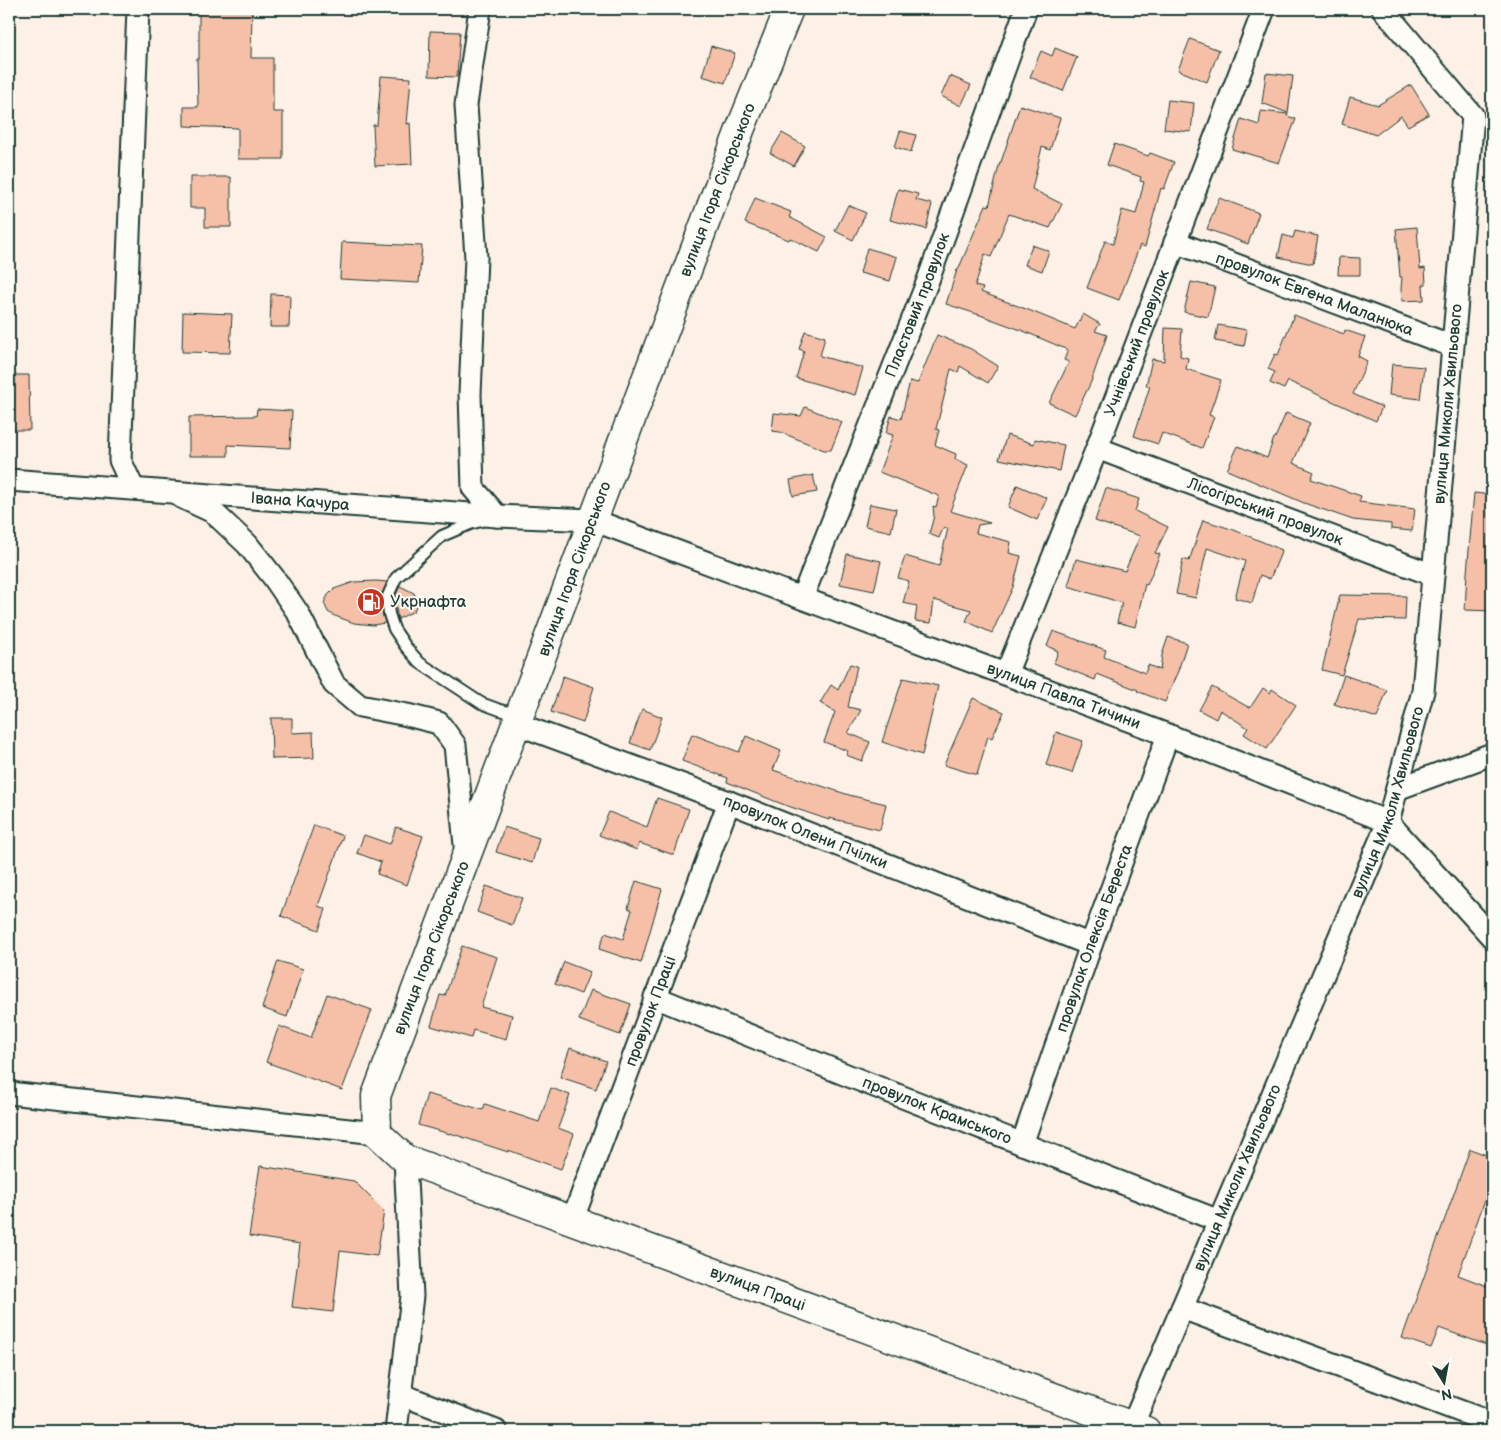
<svg xmlns="http://www.w3.org/2000/svg" width="1501" height="1440" font-family="'Balsamiq Sans',sans-serif">
<style>
.building{fill:#f6c0a8;stroke:#1f3d34}
.lines{fill:none;stroke-linecap:round;stroke-linejoin:round}
.lane-casing{stroke:#1f3d34;stroke-width:14}
.street-casing{stroke:#1f3d34;stroke-width:25}
.secondary-casing{stroke:#1f3d34;stroke-width:31}
.lane{stroke:#fdfcf7;stroke-width:10}
.street{stroke:#fdfcf7;stroke-width:21}
.secondary{stroke:#fdfcf7;stroke-width:28}
.labels{text-anchor:middle;dominant-baseline:central;stroke-width:4;stroke-linejoin:round;paint-order:stroke}
.street-label{font-size:16px;fill:#1f3d34;stroke:#fdfcf7}
.poi-label{font-size:16px;fill:#1f3d34;stroke:#fdfcf7;text-anchor:start}
</style>
<rect width="100%" height="100%" fill="#fcf0e7"/>
<filter id="ink" filterUnits="userSpaceOnUse"><feTurbulence type="fractalNoise" baseFrequency=".02" numOctaves="2"/><feDisplacementMap in="SourceGraphic" scale="10" xChannelSelector="R" yChannelSelector="G"/><feConvolveMatrix kernelMatrix="1 2 1 2 8 2 1 2 1" color-interpolation-filters="sRGB"/></filter>
<g filter="url(#ink)">
<!-- building -->
<g class="building">
<polygon points="199,9 252,9 251,58 273,58 273,112 283,112 283,159 238,159 238,128 184,126 184,107 198,107 197,59 199,59"/>
<polygon points="430,31 460,32 457,77 429,76"/>
<polygon points="1190,39 1219,50 1207,82 1178,70"/>
<polygon points="711,46 735,53 725,83 702,76"/>
<polygon points="1055,48 1077,57 1063,91 1030,77 1041,51 1052,56"/>
<polygon points="1266,73 1293,76 1288,113 1262,103"/>
<polygon points="381,76 411,78 407,124 410,123 412,164 375,166 373,125 377,125"/>
<polygon points="950,76 971,85 961,106 941,96"/>
<polygon points="1411,85 1429,114 1408,126 1401,116 1376,135 1342,124 1350,97 1378,105"/>
<polygon points="1168,100 1194,103 1191,132 1164,129"/>
<polygon points="1020,105 1060,118 1050,150 1042,147 1032,189 1062,204 1050,228 1009,214 991,257 985,254 975,286 983,288 981,292 1031,311 1075,329 1083,314 1100,324 1095,331 1107,335 1091,382 1075,415 1049,403 1069,362 1064,360 1068,350 1021,330 980,315 946,304 957,270 958,270 986,205 989,206 1000,162 1001,162"/>
<polygon points="1261,111 1288,114 1287,116 1296,119 1279,163 1232,149 1241,119 1259,125"/>
<polygon points="900,131 916,135 911,152 895,147"/>
<polygon points="782,133 805,146 794,166 770,153"/>
<polygon points="1114,144 1148,156 1150,153 1174,162 1164,189 1161,188 1145,247 1140,245 1119,300 1087,288 1105,241 1113,244 1122,210 1136,214 1144,182 1140,181 1141,177 1107,165"/>
<polygon points="190,177 231,177 231,227 205,227 205,208 190,208"/>
<polygon points="898,189 918,194 916,200 932,204 926,229 890,220"/>
<polygon points="755,198 791,212 789,217 827,237 819,252 790,238 789,240 745,223"/>
<polygon points="1219,198 1259,213 1248,244 1207,229"/>
<polygon points="848,205 866,213 853,240 835,231"/>
<polygon points="1417,227 1420,269 1425,268 1426,284 1423,285 1424,300 1402,301 1401,289 1402,277 1400,277 1396,229"/>
<polygon points="1295,231 1318,236 1313,264 1278,257 1283,235 1293,238"/>
<polygon points="342,242 422,246 419,283 340,279"/>
<polygon points="1032,245 1049,251 1042,271 1025,265"/>
<polygon points="867,248 897,257 890,281 860,273"/>
<polygon points="1339,257 1360,258 1360,275 1338,275"/>
<polygon points="1191,282 1215,287 1208,317 1184,312"/>
<polygon points="271,294 290,295 289,327 270,327"/>
<polygon points="183,312 232,314 230,353 182,352"/>
<polygon points="1294,315 1344,334 1345,330 1365,337 1358,356 1367,361 1353,394 1382,407 1376,421 1288,381 1284,389 1270,383 1275,372 1268,369 1275,354 1278,355"/>
<polygon points="1218,325 1247,330 1244,346 1215,341"/>
<polygon points="1165,328 1182,329 1180,356 1188,358 1186,369 1221,380 1209,415 1214,417 1202,448 1162,433 1158,444 1134,436 1150,386 1146,386 1152,359 1164,361"/>
<polygon points="805,331 825,337 820,356 863,368 855,395 796,378 804,351 799,349"/>
<polygon points="937,335 971,349 998,366 988,383 960,366 958,372 951,369 936,429 939,430 935,445 956,454 955,459 968,465 950,511 990,523 978,525 976,533 1011,542 1009,553 1021,556 1013,587 992,633 966,621 971,610 934,600 931,623 915,621 917,606 903,603 909,581 898,578 905,556 939,566 948,528 943,529 939,538 929,534 934,516 933,506 936,507 939,496 879,472 893,435 886,433 891,416 901,419 910,381 918,383"/>
<polygon points="1392,364 1424,367 1420,399 1389,395"/>
<polygon points="9,375 29,375 30,430 9,430"/>
<polygon points="805,407 842,422 831,450 824,450 780,432 772,431 774,413 801,416"/>
<polygon points="257,409 292,411 290,448 228,445 228,456 189,456 189,417 256,416"/>
<polygon points="1286,413 1310,423 1293,463 1314,472 1311,479 1361,496 1359,502 1415,509 1412,531 1391,529 1391,524 1353,520 1304,503 1227,470 1238,446 1267,458 1274,438 1275,438"/>
<polygon points="1007,435 1034,444 1035,439 1064,445 1059,471 999,459"/>
<polygon points="813,475 817,492 793,496 790,480"/>
<polygon points="1017,485 1047,498 1037,520 1008,507"/>
<polygon points="1106,488 1139,499 1135,511 1168,527 1155,553 1160,554 1147,585 1145,584 1135,627 1117,622 1122,603 1068,586 1076,559 1125,571 1140,536 1095,521"/>
<polygon points="1474,493 1492,495 1492,611 1465,610 1467,573"/>
<polygon points="870,504 896,509 891,532 865,526"/>
<polygon points="1203,520 1234,530 1282,550 1270,579 1260,575 1252,603 1235,598 1245,561 1207,548 1196,598 1176,594 1183,559 1189,561"/>
<polygon points="847,554 881,561 874,591 840,584"/>
<polygon points="376,581 387,582 380,598 385,623 373,625 354,623 335,616 328,612 324,603 328,595 334,589 354,582"/>
<polygon points="400,586 414,593 418,602 414,611 398,619 394,599"/>
<polygon points="1340,595 1406,596 1405,620 1359,619 1342,675 1322,670"/>
<polygon points="1053,631 1106,650 1104,657 1145,673 1148,665 1160,670 1162,655 1168,637 1187,643 1178,671 1165,702 1137,691 1138,690 1097,674 1095,680 1054,663 1058,651 1047,646"/>
<polygon points="850,664 857,666 848,707 861,710 848,733 870,742 862,761 846,755 848,751 824,742 835,712 820,703 831,685 838,690"/>
<polygon points="1344,675 1387,690 1377,718 1334,704"/>
<polygon points="563,676 594,687 583,723 551,712"/>
<polygon points="903,678 938,686 922,755 882,742"/>
<polygon points="1212,687 1250,708 1263,688 1270,693 1272,689 1296,705 1267,749 1244,734 1248,728 1220,710 1216,719 1199,710"/>
<polygon points="973,698 1004,712 992,738 988,736 977,775 944,765"/>
<polygon points="642,709 662,717 650,750 630,743"/>
<polygon points="271,718 292,718 292,733 313,732 314,758 272,759"/>
<polygon points="1056,732 1083,741 1072,773 1046,765"/>
<polygon points="692,734 739,752 746,736 781,751 773,770 849,795 886,804 880,830 829,818 829,820 782,804 727,782 728,778 682,761"/>
<polygon points="657,798 689,809 674,855 639,843 637,850 599,835 609,812 647,827"/>
<polygon points="314,825 343,836 318,906 326,909 319,930 281,916"/>
<polygon points="396,827 423,836 417,854 418,854 407,885 377,874 381,862 357,853 364,835 390,844"/>
<polygon points="504,827 539,838 532,863 496,852"/>
<polygon points="636,881 662,889 641,963 599,949 605,933 623,939 632,910 628,908"/>
<polygon points="486,886 522,898 512,925 477,912"/>
<polygon points="462,946 497,957 481,1007 512,1015 506,1039 473,1030 471,1038 431,1026 440,995 445,996"/>
<polygon points="278,961 303,969 287,1017 262,1008"/>
<polygon points="564,962 590,972 581,994 555,984"/>
<polygon points="591,990 631,1004 620,1035 579,1020"/>
<polygon points="327,994 372,1010 342,1090 266,1062 279,1026 311,1038"/>
<polygon points="570,1048 606,1061 596,1089 560,1077"/>
<polygon points="551,1088 570,1095 558,1128 574,1134 561,1169 508,1150 508,1152 450,1133 450,1134 418,1125 427,1094 483,1110 485,1104 539,1122"/>
<polygon points="1470,1149 1492,1157 1492,1200 1486,1197 1458,1275 1492,1288 1492,1347 1439,1328 1431,1348 1402,1338"/>
<polygon points="260,1166 354,1181 384,1211 377,1256 340,1251 333,1312 292,1307 300,1244 249,1236"/>
</g>
<g class="lines">
<defs>
<polyline id="lane" points="481,521 470,524 442,536 396,578 387,598 389,614 394,629 406,647 420,663 481,703 500,710 518,714"/>
<g id="street">
<polyline points="480,9 466,105 476,258 470,394 473,488 497,516"/>
<path id="s1" d="M1175,242L1452,346"/>
<path id="s2" d="M1097,448L1433,575"/>
<path id="s3" d="M9,480L497,516L593,520L1168,735L1388,822L1492,937"/>
<polyline points="133,488 120,460 138,9"/>
<polyline points="181,497 213,512 247,544 274,578 298,613 334,684 360,706 407,715 439,723 455,745 466,855"/>
<path id="s4" d="M802,598L927,283L1026,9"/>
<path id="s5" d="M1006,674L1097,448L1264,9"/>
<path id="s6" d="M517,724L729,802L1091,945"/>
<polyline points="1397,789 1492,754"/>
<path id="s7" d="M655,997L849,1076L1219,1221"/>
<polyline points="9,1093 377,1133"/>
<path id="s8" d="M1022,1144L1091,945L1168,735"/>
<path id="s9" d="M572,1221L729,802"/>
<polyline points="1182,1308 1492,1423"/>
<polyline points="400,1394 496,1431"/>
<polyline points="396,1431 412,1296 405,1159"/>
<path id="s10" d="M1130,1431L1388,822L1423,691L1473,116L1383,9"/>
</g>
<g id="secondary">
<path id="s11" d="M789,9L740,130L376,1096L377,1133L405,1159L1146,1431"/>
</g>
</defs>
<!-- lane casing -->
<use href="#lane" class="lane-casing"/>
<!-- street casing -->
<use href="#street" class="street-casing"/>
<!-- secondary casing -->
<use href="#secondary" class="secondary-casing"/>
<!-- lane -->
<use href="#lane" class="lane"/>
<!-- street -->
<use href="#street" class="street"/>
<!-- secondary -->
<use href="#secondary" class="secondary"/>
</g>
</g>
<!-- icons -->
<defs>
<symbol id="fuel-disc" viewBox="-11 -11 22 22"><circle r="9.5" fill="#c8321e" stroke="#fdfcf7"/><path d="M-5.5-6h7V0h2V4h1.3V-2.5L3-4.5l.8-.8L6-3V5H2.5V1h-1V6h-7ZM-4.2-4.7v3.2H.2V-4.7Z" fill="#fff"/></symbol>
</defs>
<g fill-rule="evenodd">
<use href="#fuel-disc" x="355" y="586" width="32" height="32"/>
</g>
<g class="labels">
<!-- street labels -->
<g class="street-label">
<text transform="translate(718 190) rotate(-69)">вулиця Ігоря Сікорського</text>
<text stroke="none"><textPath href="#s1" startOffset="149">провулок Евгена Маланюка</textPath></text>
<text stroke="none"><textPath href="#s4" startOffset="315">Пластовий провулок</textPath></text>
<text stroke="none"><textPath href="#s5" startOffset="356">Учнівський провулок</textPath></text>
<text stroke="none"><textPath href="#s10" startOffset="1085">вулиця Миколи Хвильового</textPath></text>
<text stroke="none"><textPath href="#s3" startOffset="292">Івана Качура</textPath></text>
<text stroke="none"><textPath href="#s2" startOffset="180">Лісогірський провулок</textPath></text>
<text transform="translate(575 569) rotate(-70)">вулиця Ігоря Сікорського</text>
<text stroke="none"><textPath href="#s3" startOffset="1088">вулиця Павла Тичини</textPath></text>
<text stroke="none"><textPath href="#s10" startOffset="680">вулиця Миколи Хвильового</textPath></text>
<text stroke="none"><textPath href="#s6" startOffset="308">провулок Олени Пчілки</textPath></text>
<text stroke="none"><textPath href="#s8" startOffset="218">провулок Олексія Береста</textPath></text>
<text transform="translate(432 948) rotate(-69)">вулиця Ігоря Сікорського</text>
<text stroke="none"><textPath href="#s9" startOffset="224">провулок Праці</textPath></text>
<text stroke="none"><textPath href="#s7" startOffset="304">провулок Крамського</textPath></text>
<text stroke="none"><textPath href="#s10" startOffset="275">вулиця Миколи Хвильового</textPath></text>
<text stroke="none"><textPath href="#s11" startOffset="1614">вулиця Праці</textPath></text>
</g>
<!-- poi labels -->
<g class="poi-label">
<text x="390" y="602">Укрнафта</text>
</g>
</g>
<!-- margin -->
<rect width="1501" height="1440" fill="none" stroke="#fdfcf7" stroke-width="30"/>
<rect x="15" y="15" width="1471" height="1410" fill="none" stroke="#1f3d34" stroke-width="2" filter="url(#ink)"/>
<!-- north arrow -->
<g transform="translate(1444 1382) rotate(169)" stroke="#fdfcf7" stroke-width="4" paint-order="stroke">
<path d="M0-4L9 19L0 12L-9 19Z" fill="#1f3d34"/>
<text y="-8" font-size="14" font-weight="bold" text-anchor="middle" fill="#1f3d34">N</text>
</g>
</svg>
